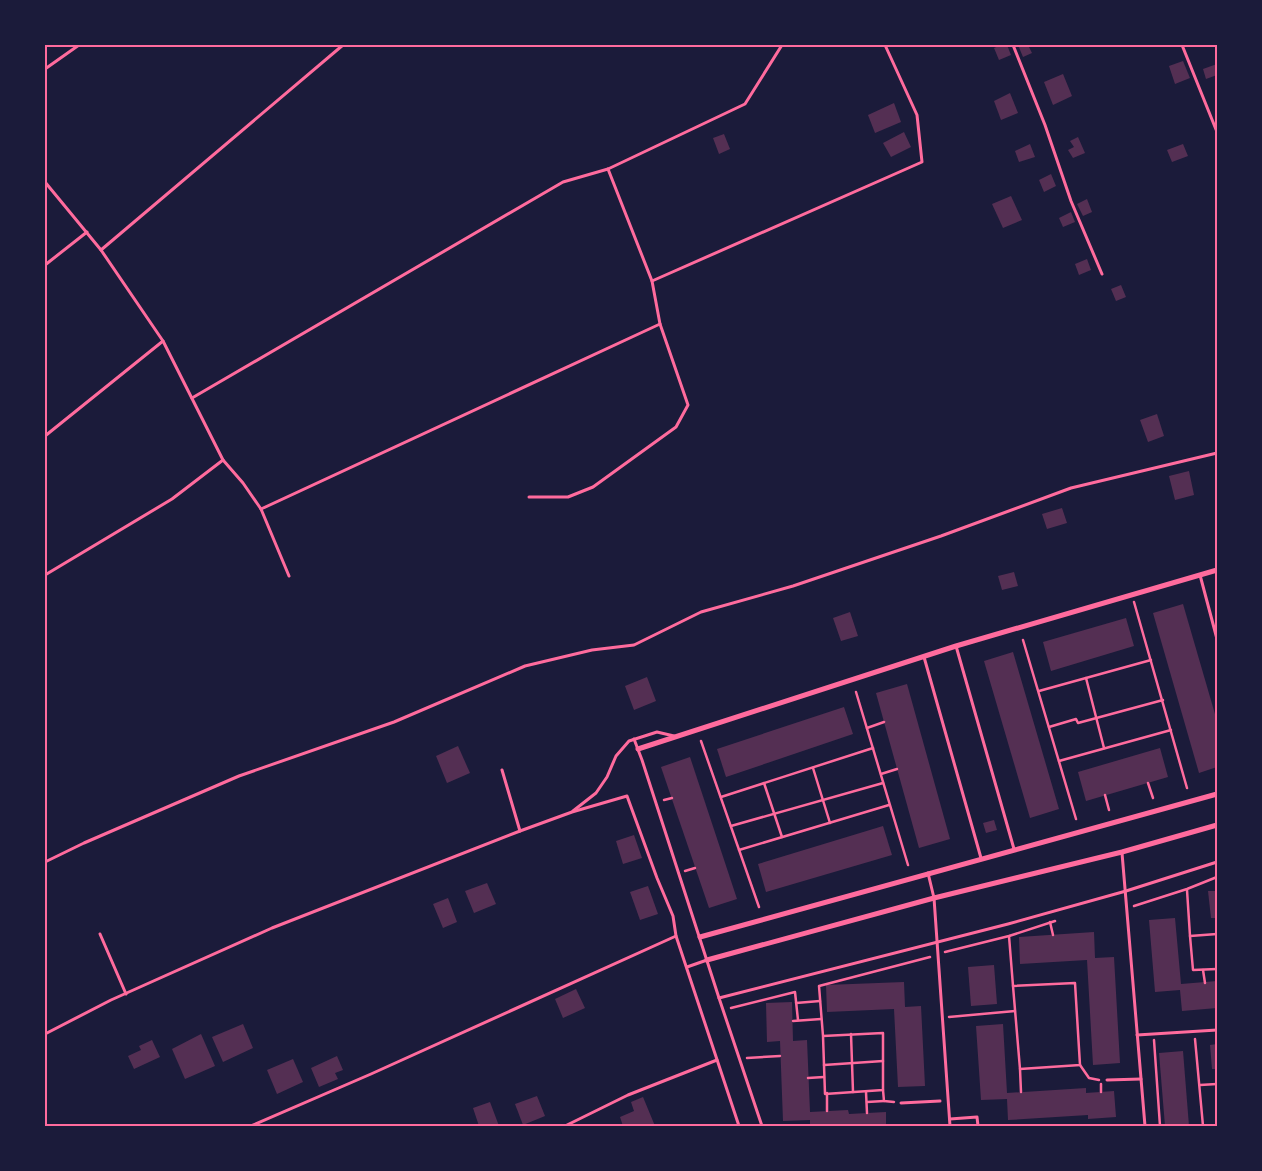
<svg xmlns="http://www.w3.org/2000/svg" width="1262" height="1171" font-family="Roboto,sans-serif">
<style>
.building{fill:#542f53}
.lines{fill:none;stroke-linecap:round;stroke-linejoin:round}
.path{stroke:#ff6b9d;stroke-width:2.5}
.service{stroke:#ff6b9d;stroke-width:3}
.minor{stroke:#ff6b9d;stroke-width:5}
.neatline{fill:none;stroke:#ff6b9d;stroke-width:2}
</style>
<rect width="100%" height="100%" fill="#1b1b3a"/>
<!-- building -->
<g class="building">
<polygon points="1001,45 1007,45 1011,55 999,60 994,48"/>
<polygon points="1018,45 1033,45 1029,47 1032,53 1023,57"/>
<polygon points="1183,61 1190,78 1175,84 1169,66"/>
<polygon points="1217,64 1217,75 1206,79 1203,69"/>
<polygon points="1063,74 1072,96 1053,105 1044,82"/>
<polygon points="1010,93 1018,113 1001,120 994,101"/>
<polygon points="894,103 901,122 875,133 868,115"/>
<polygon points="904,132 911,147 891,157 883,143"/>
<polygon points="724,134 730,149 719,154 713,138"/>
<polygon points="1078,137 1085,153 1073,158 1068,150 1074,147 1070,141"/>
<polygon points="1030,144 1035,157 1019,162 1015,151"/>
<polygon points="1183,144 1188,156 1172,162 1167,150"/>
<polygon points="1051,174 1056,186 1044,192 1039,180"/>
<polygon points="1011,196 1022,220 1003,228 992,204"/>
<polygon points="1087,199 1092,212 1083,216 1077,204"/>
<polygon points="1071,212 1075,222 1063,227 1059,218"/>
<polygon points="1087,259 1091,270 1079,275 1075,264"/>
<polygon points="1121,285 1126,297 1116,301 1111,289"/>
<polygon points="1157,414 1164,436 1148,442 1140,420"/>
<polygon points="1189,471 1194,495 1175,500 1169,476"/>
<polygon points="1062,508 1067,523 1047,529 1042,514"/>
<polygon points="1014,572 1018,586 1002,590 998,576"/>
<polygon points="1183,604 1217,721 1217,767 1199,773 1153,613"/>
<polygon points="850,612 858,636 841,641 833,618"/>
<polygon points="1126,618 1134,646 1051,671 1043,642"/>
<polygon points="1013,652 1059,809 1030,818 984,661"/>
<polygon points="647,677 656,701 634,710 625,686"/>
<polygon points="907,684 950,839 919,848 876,693"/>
<polygon points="844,707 853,734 726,777 717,749"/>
<polygon points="458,746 470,773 447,783 436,756"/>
<polygon points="1160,748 1168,777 1086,801 1078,772"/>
<polygon points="690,757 737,899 709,908 661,767"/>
<polygon points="994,820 997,830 986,833 983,823"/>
<polygon points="883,826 892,855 766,892 758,864"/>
<polygon points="634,835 642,858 623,864 616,841"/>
<polygon points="487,883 496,904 474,913 465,891"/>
<polygon points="648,886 658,914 640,920 630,892"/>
<polygon points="1208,891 1217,891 1217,918 1211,918"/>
<polygon points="448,898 457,922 443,928 433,904"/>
<polygon points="1175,918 1181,984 1217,981 1217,1008 1182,1011 1180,990 1155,992 1149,920"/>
<polygon points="1094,932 1095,958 1114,957 1120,1063 1093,1065 1087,960 1020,964 1019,937"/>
<polygon points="994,965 997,1004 971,1006 968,967"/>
<polygon points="904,982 905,1007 921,1006 925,1086 898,1087 894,1009 827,1012 826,985"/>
<polygon points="576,989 585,1008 563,1018 555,999"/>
<polygon points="792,1002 793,1041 807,1040 810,1112 848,1110 849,1114 886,1112 886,1126 810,1126 810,1120 783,1121 780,1041 767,1042 766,1003"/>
<polygon points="243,1024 253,1048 223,1062 212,1037"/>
<polygon points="1003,1024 1007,1093 1086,1088 1086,1093 1114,1091 1116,1117 1088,1119 1088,1115 1008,1120 1007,1099 981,1100 976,1026"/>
<polygon points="201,1034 215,1066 185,1079 172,1049"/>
<polygon points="152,1040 160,1057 134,1069 128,1056 141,1050 139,1046"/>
<polygon points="1217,1044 1217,1069 1212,1069 1210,1045"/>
<polygon points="1183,1051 1189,1126 1165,1126 1159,1053"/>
<polygon points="337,1056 343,1070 335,1073 338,1079 319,1087 311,1068"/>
<polygon points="293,1059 303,1082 277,1094 267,1070"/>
<polygon points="537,1096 545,1116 523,1125 515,1104"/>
<polygon points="643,1097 655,1126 623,1126 620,1117 634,1111 631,1102"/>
<polygon points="490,1102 499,1126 479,1126 473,1108"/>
</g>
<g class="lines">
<!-- path -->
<g class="path">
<polyline points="1134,602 1187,788"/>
<polyline points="1023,640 1076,819"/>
<polyline points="1086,678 1104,748"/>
<polyline points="1039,691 1151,660"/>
<polyline points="856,692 908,865"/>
<polyline points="1049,727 1076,719 1078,723 1163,700"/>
<polyline points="867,728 884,722"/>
<polyline points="701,741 759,907"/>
<polyline points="1059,761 1171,730"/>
<polyline points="813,768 830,823"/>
<polyline points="881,774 897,769"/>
<polyline points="764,783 782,837"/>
<polyline points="1148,783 1153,798"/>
<polyline points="1105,795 1109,810"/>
<polyline points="721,797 873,748"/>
<polyline points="664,800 672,798"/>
<polyline points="731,826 883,783"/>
<polyline points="739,850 889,805"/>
<polyline points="685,871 695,868"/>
<polyline points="1187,890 1190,936 1217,934"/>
<polyline points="1134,906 1187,889 1217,877"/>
<polyline points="1050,922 1053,935"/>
<polyline points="1009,936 1013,986"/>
<polyline points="1190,936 1193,970 1217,969"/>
<polyline points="945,952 1009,936 1055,921"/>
<polyline points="1203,970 1205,983"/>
<polygon points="1075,983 1080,1065 1020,1069 1013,986"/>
<polyline points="796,1003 820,1001"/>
<polyline points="731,1008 795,992 798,1020"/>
<polyline points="949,1017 1015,1011"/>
<polyline points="793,1021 821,1019"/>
<polyline points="851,1034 853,1092"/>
<polyline points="823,1036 883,1033 883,1090 825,1094 823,1036 819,986 930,957"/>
<polyline points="1195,1039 1203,1126"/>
<polyline points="1154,1040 1160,1126"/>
<polyline points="747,1058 780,1056"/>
<polyline points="824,1065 883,1061"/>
<polyline points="1080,1065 1089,1078 1099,1080"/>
<polyline points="1020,1069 1021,1092"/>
<polyline points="808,1078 824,1077"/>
<polyline points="1101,1084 1101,1092"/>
<polyline points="1200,1085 1217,1084"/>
<polyline points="883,1090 884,1101 894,1102"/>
<polyline points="866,1092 867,1113"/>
<polyline points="827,1093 827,1111"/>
<polyline points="867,1102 884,1101"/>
</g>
<!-- service -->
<g class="service">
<polyline points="1013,45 1045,125 1071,201 1102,274"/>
<polyline points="1182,45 1217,132"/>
<polyline points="45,69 79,45"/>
<polyline points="45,182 101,250 163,341 223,460 243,483 261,509 289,576"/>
<polyline points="101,250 343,45"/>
<polyline points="45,265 87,232"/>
<polyline points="652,281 922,162 917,115 885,45"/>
<polyline points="192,398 563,182 608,169 745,104 782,45"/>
<polyline points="45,436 163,341"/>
<polyline points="529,497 568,497 593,487 676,427 688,405 660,324 652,281 608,169"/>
<polyline points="261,509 660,324"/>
<polyline points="45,575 172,499 223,460"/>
<polyline points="1200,575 1217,639"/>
<polyline points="956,646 1014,849"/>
<polyline points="924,657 981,858"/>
<polyline points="634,739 642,760 719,998 1008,924 1126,891 1217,862"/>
<polyline points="502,770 520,831"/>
<polyline points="573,811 596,793 607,777 616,756 629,741 657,732 674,736"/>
<polyline points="1122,853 1145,1126"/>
<polyline points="45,862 84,843 239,776 394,722 525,666 592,650 634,645 701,612 793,586 941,536 1071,488 1217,453"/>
<polyline points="928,873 934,898 950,1126"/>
<polyline points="100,934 126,994"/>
<polyline points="676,936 739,1126"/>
<polyline points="687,967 707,960"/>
<polyline points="719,998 762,1126"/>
<polyline points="45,1034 111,1000 272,928 520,831 572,812 627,796 657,878 673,916 676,936 371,1074 251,1126"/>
<polyline points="1137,1035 1217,1030"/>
<polyline points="1107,1080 1141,1079"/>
<polyline points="901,1103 940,1101"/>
<polyline points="950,1119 977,1117 978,1126"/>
<polyline points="565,1126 628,1095 717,1060"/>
</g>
<!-- minor -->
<g class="minor">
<polyline points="638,749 956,646 1217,570"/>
<polyline points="700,937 1217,794"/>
<polyline points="707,960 934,898 1122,852 1217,825"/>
</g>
</g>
<!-- border -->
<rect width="1262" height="1171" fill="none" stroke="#1b1b3a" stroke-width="92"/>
<rect x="46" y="46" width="1170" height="1079" class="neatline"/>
</svg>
